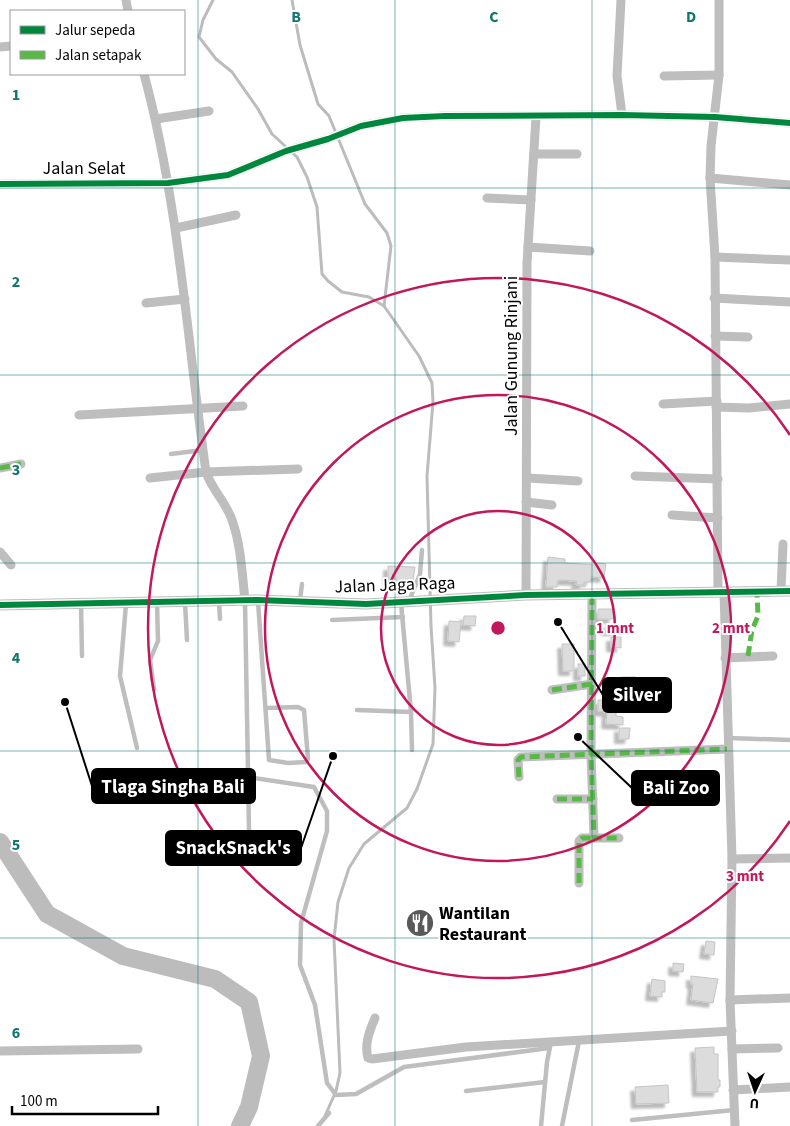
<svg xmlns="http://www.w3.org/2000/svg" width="790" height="1126" font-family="'Source Sans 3',sans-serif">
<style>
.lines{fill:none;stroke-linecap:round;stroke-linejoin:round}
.stream{stroke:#bcbcbc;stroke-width:3}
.river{stroke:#bcbcbc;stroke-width:18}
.building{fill:#dcdcdc;stroke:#c5c5c5;filter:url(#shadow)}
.service{stroke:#bebebe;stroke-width:4.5}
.minor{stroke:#bebebe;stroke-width:9}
.tertiary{stroke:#bebebe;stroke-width:11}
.quiet{stroke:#58b947;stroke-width:5;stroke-dasharray:10 5;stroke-linecap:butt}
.cycleway-casing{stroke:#fff;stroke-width:9}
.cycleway{stroke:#00873e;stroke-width:6}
.grid{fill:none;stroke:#0f766e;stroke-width:1;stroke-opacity:0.55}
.ring{fill:none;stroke:#c2185b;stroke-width:2.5}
.labels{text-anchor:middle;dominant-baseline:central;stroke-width:4;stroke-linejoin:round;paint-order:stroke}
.street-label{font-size:18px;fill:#000;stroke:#fff}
.poi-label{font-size:18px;font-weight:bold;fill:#000;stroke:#fff;text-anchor:start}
.grid-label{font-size:16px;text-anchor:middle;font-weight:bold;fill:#0f766e;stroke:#fff;stroke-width:4;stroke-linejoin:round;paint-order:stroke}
.centre{fill:#c2185b;stroke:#fff;stroke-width:2.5}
.ring-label{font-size:15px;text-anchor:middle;font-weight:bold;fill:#c2185b;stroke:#fff;stroke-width:4;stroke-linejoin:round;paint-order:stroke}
.leader{fill:none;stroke:#000;stroke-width:2}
.callout-dot{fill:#000;stroke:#fff;stroke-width:2}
.callout{fill:#000;stroke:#000;stroke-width:2}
.callout-label{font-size:19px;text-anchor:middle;font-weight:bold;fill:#fff}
</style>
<defs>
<filter id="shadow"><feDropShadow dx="-4.5" dy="4.5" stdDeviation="1" flood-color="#0004"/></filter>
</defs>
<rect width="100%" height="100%" fill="#fff"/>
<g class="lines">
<!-- stream -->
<g class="stream">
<polyline points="213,0 203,20 199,37 216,59 232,72 258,109 272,134 297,157 307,177 317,207 322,274 328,281 342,292 369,297 384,306 419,356 432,383 433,402 427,476 431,626 435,688 433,744 417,789 407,808 364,844 349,868 338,902 334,939 340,1073 336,1091 325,1116"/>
<polyline points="292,0 300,45 318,104 329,116 365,204 387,233 391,246 384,306"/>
</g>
<!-- river -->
<polyline class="river" points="0,842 47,914 123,956 215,979 249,1002 261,1056 249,1107 240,1126"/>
</g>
<!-- building -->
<g class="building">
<polygon points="548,557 565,559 565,563 596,565 597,563 606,564 604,578 591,577 590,582 584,582 584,585 576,585 577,581 558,580 557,587 546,587"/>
<polygon points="388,566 415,567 413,581 399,584 399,581 388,580"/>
<polygon points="598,609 614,609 613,619 598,619"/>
<polygon points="464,616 476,616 475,626 463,625"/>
<polygon points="449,621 461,622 459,642 448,641"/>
<rect x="606" y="624" width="11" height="7"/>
<polygon points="611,637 621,637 621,648 611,647"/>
<polygon points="562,644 574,644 574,671 563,671"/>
<rect x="578" y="664" width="7" height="12"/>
<polygon points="622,677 636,677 635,688 622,688"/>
<polygon points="598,700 616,700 616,716 623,717 623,725 606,724 607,712 598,711"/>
<polygon points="619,728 630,728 629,739 619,739"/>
<polygon points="706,941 715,942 714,955 704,954"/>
<polygon points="673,963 684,964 683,972 673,971"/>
<polygon points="691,976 718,979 713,1003 691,1000 693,984 691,984"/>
<polygon points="652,979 665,981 665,992 662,992 662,997 650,996"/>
<polygon points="714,1047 714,1054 718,1054 718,1080 720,1080 720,1087 718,1087 718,1092 697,1092 695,1048"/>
<polygon points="668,1085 669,1103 636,1104 635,1087"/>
</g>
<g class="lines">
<!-- service -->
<g class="service">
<polyline points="171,454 203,450"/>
<polyline points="300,600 302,584"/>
<polyline points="245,601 249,830"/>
<polyline points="258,601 269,760 288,763 306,762 308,759 304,710 298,707 267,708"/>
<polyline points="409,601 420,574 422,550"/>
<polyline points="219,602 220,619"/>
<polyline points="185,603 187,640"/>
<polyline points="401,603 411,712 412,750"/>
<polyline points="126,604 120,676 137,748"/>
<polyline points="81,605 82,656"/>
<polyline points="332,620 403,617"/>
<polyline points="154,689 150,660 158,641 157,603"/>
<polyline points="357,710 411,712"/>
<polyline points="728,738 790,740"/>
<polyline points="248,777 314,787 327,811 327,831 301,923 300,965 315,1005 327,1083 336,1095 356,1094 404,1067 549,1048"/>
<polyline points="466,1091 545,1082"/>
<polyline points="632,1120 734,1110"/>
<polyline points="318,1126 329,1113"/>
<polyline points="541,1126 547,1062 550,1047"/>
<polyline points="562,1126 579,1041"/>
</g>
<!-- minor -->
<g class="minor">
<polyline points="126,0 128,11"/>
<polyline points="621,0 617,76 622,115"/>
<polyline points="0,47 11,46"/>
<path d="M144,74C179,204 187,339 206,472C212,490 226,502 232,520C241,545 242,573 245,600"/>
<polyline points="664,76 719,75"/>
<polyline points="156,119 209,111"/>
<polyline points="534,154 577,154"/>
<polyline points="710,178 790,185"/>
<polyline points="0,184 168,183 228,175 286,151 328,139 361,126 403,118 445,116 622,115 715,117 790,123"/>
<polyline points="487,198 531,200"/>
<polyline points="176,228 236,215"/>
<polyline points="528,247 590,251"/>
<polyline points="715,257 790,260"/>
<polyline points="714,298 790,302"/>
<polyline points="146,303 185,299"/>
<polyline points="715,336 748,337"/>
<polyline points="663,404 717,401"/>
<polyline points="716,407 749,408 790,404"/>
<polyline points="79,415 243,406"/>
<polyline points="0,468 21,464"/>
<polyline points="635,476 718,479"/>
<polyline points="150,478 206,472 298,469"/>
<polyline points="528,478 578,481"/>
<polyline points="526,502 552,505"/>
<polyline points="672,515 718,518"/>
<polyline points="0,552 11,565"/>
<polyline points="781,590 783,544"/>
<polyline points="724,591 732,859 730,1000 735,1126"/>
<polyline points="718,592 715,257 710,178 711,146 719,75 719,0"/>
<polyline points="526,595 527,263 536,117"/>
<polyline points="592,595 591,755 594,836 595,838 619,838"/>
<polyline points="725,658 773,656"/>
<polyline points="552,690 592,684"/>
<polyline points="519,777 518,760 521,757 727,749"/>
<polyline points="557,799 593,799"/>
<polyline points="732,859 790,858"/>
<polyline points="579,883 579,841 582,838 595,838"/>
<polyline points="730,1000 790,998"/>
<path d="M375,1018C370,1030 364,1044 368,1058L372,1059L466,1047L732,1031"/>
<polyline points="732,1049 778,1048"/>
<polyline points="0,1051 138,1049"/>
<polyline points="733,1090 790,1087"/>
</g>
<!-- tertiary -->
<polyline class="tertiary" points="0,605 258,600 366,604 526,595 790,591"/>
<!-- quiet -->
<g class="quiet">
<polyline points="0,468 21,464"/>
<polyline points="592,595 591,755 594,836 595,838 619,838"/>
<polyline points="748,656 752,630 758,616 757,591"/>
<polyline points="552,690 592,684"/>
<polyline points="519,777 518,760 521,757 727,749"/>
<polyline points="557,799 593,799"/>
<polyline points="579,883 579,841 582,838 595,838"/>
</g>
<defs>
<g id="cycleway">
<polyline points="0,184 168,183 228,175 286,151 328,139 361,126 403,118 445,116 622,115 715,117 790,123"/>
<polyline points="0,605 258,600 366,604 526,595 790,591"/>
</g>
</defs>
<!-- cycleway casing -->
<use href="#cycleway" class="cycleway-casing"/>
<!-- cycleway -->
<use href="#cycleway" class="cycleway"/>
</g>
<!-- grid -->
<path class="grid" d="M198,0V1126M395,0V1126M592,0V1126M0,188H790M0,375H790M0,563H790M0,751H790M0,938H790"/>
<!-- distance rings -->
<g class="ring">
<circle cx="498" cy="628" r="117"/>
<circle cx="498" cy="628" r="233"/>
<path d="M790 821A350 350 0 1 1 790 435"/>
</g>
<!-- icons -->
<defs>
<symbol id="restaurant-disc" viewBox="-11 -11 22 22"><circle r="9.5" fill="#595959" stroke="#fff"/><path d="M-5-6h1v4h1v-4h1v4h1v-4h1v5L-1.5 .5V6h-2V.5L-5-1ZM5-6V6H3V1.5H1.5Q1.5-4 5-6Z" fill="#fff"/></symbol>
</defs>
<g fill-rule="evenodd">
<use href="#restaurant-disc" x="404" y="907" width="32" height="32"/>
</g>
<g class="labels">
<!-- street labels -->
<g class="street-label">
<text x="84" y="168">Jalan Selat</text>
<text transform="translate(511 356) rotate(-90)">Jalan Gunung Rinjani</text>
<text transform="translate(395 585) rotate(-2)">Jalan Jaga Raga</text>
</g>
<!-- poi labels -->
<g class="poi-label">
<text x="439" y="913">Wantilan<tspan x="439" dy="21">Restaurant</tspan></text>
</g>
</g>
<g class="grid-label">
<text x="296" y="22">B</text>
<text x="494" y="22">C</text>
<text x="691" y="22">D</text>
<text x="16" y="100">1</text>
<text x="16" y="287">2</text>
<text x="16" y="475">3</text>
<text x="16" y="663">4</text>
<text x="16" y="850">5</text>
<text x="16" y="1038">6</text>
</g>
<circle cx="498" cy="628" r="8" class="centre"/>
<g class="ring-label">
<text x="615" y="633">1 mnt</text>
<text x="731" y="633">2 mnt</text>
<text x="745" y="881">3 mnt</text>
</g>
<!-- callouts -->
<path class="leader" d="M558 622L603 695M65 702L92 786M578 737L632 788M333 756L301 848"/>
<g class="callout-dot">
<circle cx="558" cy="622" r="5"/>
<circle cx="65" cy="702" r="5"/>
<circle cx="578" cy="737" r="5"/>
<circle cx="333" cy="756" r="5"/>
</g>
<g class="callout">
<rect x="603" y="678" width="68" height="34" rx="5"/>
<rect x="92" y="769" width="163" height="34" rx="5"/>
<rect x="632" y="771" width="87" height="34" rx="5"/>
<rect x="166" y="831" width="135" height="34" rx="5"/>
</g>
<g class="callout-label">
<text x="637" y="701">Silver</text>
<text x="173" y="793">Tlaga Singha Bali</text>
<text x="676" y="794">Bali Zoo</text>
<text x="233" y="854">SnackSnack's</text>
</g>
<!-- legend -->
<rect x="10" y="10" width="175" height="65" fill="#ffffff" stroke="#999999"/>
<rect x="20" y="26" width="25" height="8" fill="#00873e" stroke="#999999"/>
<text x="55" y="35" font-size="15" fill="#000000">Jalur sepeda</text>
<rect x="20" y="51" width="25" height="8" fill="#58b947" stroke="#999999"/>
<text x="55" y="60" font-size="15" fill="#000000">Jalan setapak</text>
<!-- north arrow -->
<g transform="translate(755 1091) rotate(183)" stroke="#ffffff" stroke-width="4" paint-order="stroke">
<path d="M0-4L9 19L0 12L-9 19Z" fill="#000000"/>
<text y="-8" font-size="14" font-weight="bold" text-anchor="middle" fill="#000000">U</text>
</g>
<!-- scale -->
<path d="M12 1106v8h146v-8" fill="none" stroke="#000000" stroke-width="2.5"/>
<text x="20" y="1106" font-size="15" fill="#000000" stroke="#ffffff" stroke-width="4" paint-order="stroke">100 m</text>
</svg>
